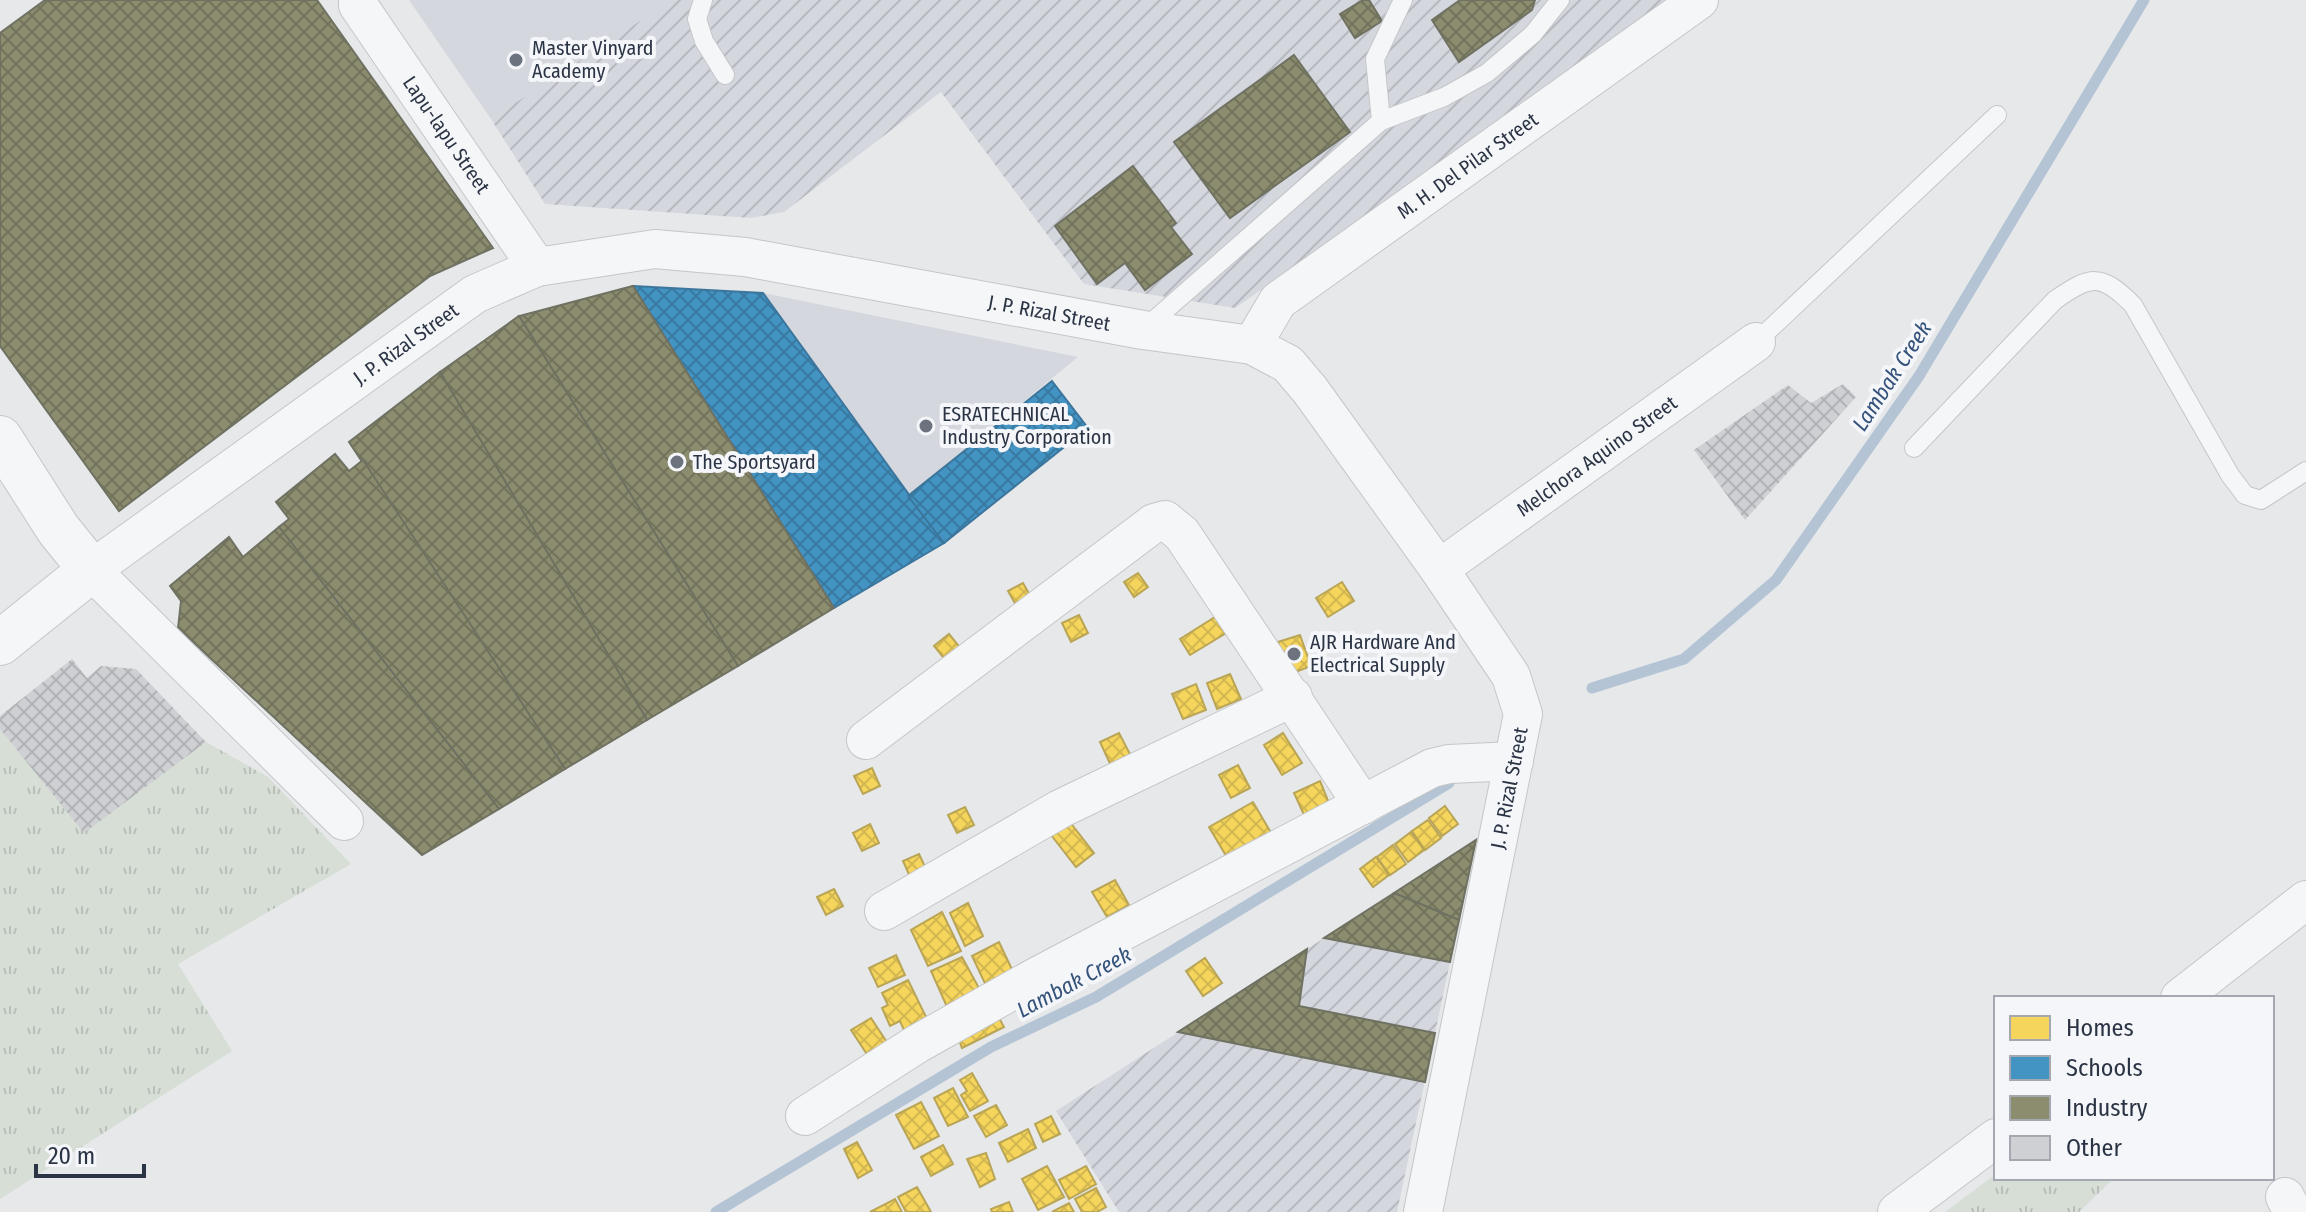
<svg xmlns="http://www.w3.org/2000/svg" width="2306" height="1212" font-family="'Fira Sans Condensed',sans-serif">
<style>
.built{fill:#d4d7dd}
.industrial{fill:url(#industrial-furrows)}
.grass{fill:url(#grass-tufts)}
.homes{fill:url(#homes-cross-hatch);stroke:#b9a555;stroke-width:2}
.schools{fill:url(#schools-cross-hatch);stroke:#3c769d;stroke-width:2}
.industry{fill:url(#industry-cross-hatch);stroke:#6f7262;stroke-width:2}
.lines{fill:none;stroke-linecap:round;stroke-linejoin:round}
.stream{stroke:#b4c4d5;stroke-width:11}
.building{fill:url(#building-cross-hatch)}
.service-casing{stroke:#c4c6c8;stroke-width:20}
.minor-casing{stroke:#c4c6c8;stroke-width:40}
.tertiary-casing{stroke:#c4c6c8;stroke-width:46}
.service{stroke:#f5f6f7;stroke-width:18}
.minor{stroke:#f5f6f7;stroke-width:38}
.tertiary{stroke:#f5f6f7;stroke-width:44}
.poi-dot{fill:#6c737f;stroke:#f4f6f9;stroke-width:3}
.labels{text-anchor:middle;dominant-baseline:central;stroke-width:8;stroke-linejoin:round;paint-order:stroke}
.poi-label{font-size:20px;fill:#2b3445;stroke:#f4f6f9;text-anchor:start}
.street-label{font-size:20px;fill:#2b3445;stroke:#f4f6f9}
.water-label{font-size:22px;font-style:italic;fill:#34527a;stroke:#f4f6f9}
</style>
<defs>
<pattern id="industrial-furrows" width="10" height="10" patternUnits="userSpaceOnUse" patternTransform="scale(2)"><rect width="10" height="10" fill="#d4d7dd"/><path d="M-1 1l2-2M0 10L10 0M9 11l2-2" fill="none" stroke="#b6b9bf"/></pattern>
<pattern id="grass-tufts" width="24" height="20" patternUnits="userSpaceOnUse" patternTransform="scale(2)"><rect width="24" height="20" fill="#d6ded6"/><path d="M3 7l-1-3M5 7V3M7 7l1-3M15 17l-1-3M17 17v-4M19 17l1-3" fill="none" stroke="#b8bfb9"/></pattern>
<pattern id="homes-cross-hatch" width="8" height="8" patternUnits="userSpaceOnUse" patternTransform="scale(2)"><rect width="8" height="8" fill="#f6d55c"/><path d="M0 0l8 8M0 8l8-8" fill="none" stroke="#d3b751"/></pattern>
<pattern id="schools-cross-hatch" width="8" height="8" patternUnits="userSpaceOnUse" patternTransform="scale(2)"><rect width="8" height="8" fill="#4393c3"/><path d="M0 0l8 8M0 8l8-8" fill="none" stroke="#3879a0"/></pattern>
<pattern id="industry-cross-hatch" width="8" height="8" patternUnits="userSpaceOnUse" patternTransform="scale(2)"><rect width="8" height="8" fill="#8c8c6e"/><path d="M0 0l8 8M0 8l8-8" fill="none" stroke="#73735c"/></pattern>
<pattern id="building-cross-hatch" width="8" height="8" patternUnits="userSpaceOnUse" patternTransform="scale(2)"><rect width="8" height="8" fill="#ced0d3"/><path d="M0 0l8 8M0 8l8-8" fill="none" stroke="#b1b3b6"/></pattern>
</defs>
<rect width="100%" height="100%" fill="#e6e8ea"/>
<!-- built -->
<g class="built">
<polygon points="409,0 672,0 673,1 491,119"/>
<polygon points="763,293 1078,357 908,496"/>
</g>
<!-- industrial -->
<g class="industrial">
<polygon points="672,0 1679,0 1235,308 1084,284 941,92 784,212 751,218 545,204 491,119"/>
<polygon points="1476,840 1397,1212 1119,1212 1056,1111"/>
</g>
<!-- grass -->
<g class="grass">
<polygon points="0,729 84,832 206,742 268,777 351,864 178,964 232,1051 0,1199"/>
<polygon points="1996,1174 1996,1178 2114,1178 2079,1212 1945,1212"/>
</g>
<!-- homes -->
<g class="homes">
<polygon points="1138,573 1148,587 1134,597 1124,582"/>
<polygon points="1342,582 1354,601 1328,617 1316,598"/>
<polygon points="1023,583 1032,599 1017,607 1008,591"/>
<polygon points="1223,612 1233,629 1190,655 1180,639"/>
<polygon points="1079,615 1088,633 1071,642 1062,623"/>
<polygon points="949,634 962,650 947,662 934,646"/>
<polygon points="1300,635 1311,666 1288,675 1278,642"/>
<polygon points="1230,674 1241,699 1217,709 1207,683"/>
<polygon points="1196,684 1206,710 1183,719 1172,694"/>
<polygon points="1119,733 1132,758 1112,768 1100,742"/>
<polygon points="1283,733 1302,763 1282,775 1264,745"/>
<polygon points="1238,765 1250,788 1231,798 1219,775"/>
<polygon points="872,768 880,786 863,794 854,776"/>
<polygon points="1320,781 1329,803 1305,817 1294,793"/>
<polygon points="1253,802 1274,838 1231,864 1209,827"/>
<polygon points="1445,806 1458,824 1442,836 1429,818"/>
<polygon points="965,807 974,825 957,833 948,815"/>
<polygon points="1066,817 1094,853 1076,867 1048,831"/>
<polygon points="1428,820 1441,838 1425,850 1412,831"/>
<polygon points="870,824 879,843 862,851 853,833"/>
<polygon points="1411,832 1424,850 1408,862 1395,844"/>
<polygon points="1393,845 1406,864 1390,875 1377,857"/>
<polygon points="919,854 927,871 911,879 903,861"/>
<polygon points="1376,857 1389,875 1373,887 1360,869"/>
<polygon points="1115,880 1129,905 1107,917 1092,892"/>
<polygon points="834,889 843,906 826,915 817,897"/>
<polygon points="968,903 983,936 965,946 950,913"/>
<polygon points="942,912 961,951 928,966 911,930"/>
<polygon points="999,942 1017,980 990,994 972,956"/>
<polygon points="896,955 905,975 878,987 869,968"/>
<polygon points="962,957 980,990 947,1007 931,971"/>
<polygon points="1205,958 1222,983 1203,996 1186,971"/>
<polygon points="908,980 927,1019 904,1030 900,1021 890,1026 882,1008 888,1005 882,993"/>
<polygon points="993,1007 1004,1027 962,1048 955,1029"/>
<polygon points="871,1018 892,1050 872,1062 851,1030"/>
<polygon points="972,1073 988,1101 970,1111 961,1095 967,1091 960,1080"/>
<polygon points="953,1088 968,1117 948,1126 934,1098"/>
<polygon points="921,1102 939,1136 914,1149 896,1115"/>
<polygon points="996,1105 1007,1125 986,1137 974,1116"/>
<polygon points="1051,1116 1060,1134 1043,1142 1035,1124"/>
<polygon points="1028,1129 1036,1148 1008,1162 999,1143"/>
<polygon points="857,1142 872,1170 858,1178 844,1149"/>
<polygon points="943,1145 953,1164 931,1176 921,1157"/>
<polygon points="986,1153 995,1179 980,1187 967,1159"/>
<polygon points="1047,1166 1064,1197 1038,1210 1022,1179"/>
<polygon points="1086,1166 1096,1184 1069,1199 1059,1180"/>
<polygon points="917,1187 931,1212 906,1212 898,1197"/>
<polygon points="1096,1188 1106,1207 1097,1212 1082,1212 1075,1199"/>
<polygon points="895,1199 902,1212 870,1212"/>
<polygon points="1009,1202 1013,1212 992,1212 991,1209"/>
<polygon points="1069,1203 1074,1212 1052,1212"/>
</g>
<!-- schools -->
<g class="schools">
<polygon points="633,286 763,293 944,543 834,608"/>
<polygon points="1052,381 1088,428 944,543 908,496"/>
</g>
<!-- industry -->
<g class="industry">
<polygon points="45,0 317,0 493,248 430,276 119,511 0,346 0,33"/>
<polygon points="1363,0 1369,0 1382,21 1355,38 1340,14"/>
<polygon points="1460,0 1535,0 1532,10 1459,62 1432,20"/>
<polygon points="1294,55 1350,132 1230,218 1174,142"/>
<polygon points="1133,166 1176,223 1171,227 1192,254 1145,290 1125,263 1097,284 1055,226"/>
<polygon points="633,286 834,608 738,666 519,316"/>
<polygon points="519,316 738,666 647,720 440,372"/>
<polygon points="440,372 647,720 565,769 349,442"/>
<polygon points="335,454 349,471 363,460 565,769 499,809 279,527 289,519 276,502"/>
<polygon points="279,527 499,809 422,855 178,628 181,601 170,586 229,537 243,557"/>
<polygon points="1476,840 1459,920 1394,893"/>
<polygon points="1394,893 1459,920 1450,962 1324,938"/>
<polygon points="1307,949 1299,1006 1435,1033 1425,1082 1178,1032"/>
</g>
<g class="lines">
<!-- stream -->
<g class="stream">
<polyline points="1592,688 1684,659 1776,580 1919,376 2144,0"/>
<polyline points="716,1212 991,1047 1096,997 1449,783"/>
</g>
</g>
<!-- building -->
<g class="building">
<polygon points="1843,384 1856,397 1745,520 1694,450 1788,385 1811,403"/>
<polygon points="72,659 87,678 101,666 136,669 206,742 84,833 0,729 0,716"/>
</g>
<g class="lines">
<defs>
<g id="service">
<polyline points="703,0 697,19 704,41 725,75"/>
<polyline points="1381,121 1375,59 1403,0"/>
<polyline points="1145,328 1381,121 1444,97 1487,73 1533,34 1560,0"/>
<polyline points="1756,342 1997,115"/>
<path d="M1914,448L2055,300C2091,275 2101,273 2133,305L2230,475L2245,495L2261,500L2306,471"/>
</g>
<g id="minor">
<path id="s1" d="M358,0V5L537,267"/>
<path id="s2" d="M1252,345L1278,301L1699,0"/>
<path id="s3" d="M1439,569L1756,342"/>
<polyline points="866,740 1154,523 1165,520 1182,534 1363,805"/>
<path id="s4" d="M344,821L91,570L475,294L537,267L655,249L745,257L1143,330L1252,345L1288,364L1310,390L1439,569L1511,676L1523,714L1423,1212"/>
<polyline points="884,911 1060,809 1293,697"/>
<polyline points="2180,998 2306,900"/>
<polyline points="805,1116 917,1044 1036,977 1432,768 1449,764 1514,761"/>
<polyline points="2285,1197 2293,1212"/>
<polyline points="1897,1212 1996,1138"/>
</g>
<polyline id="tertiary" points="0,438 58,529 91,570 0,643"/>
</defs>
<!-- service casing -->
<use href="#service" class="service-casing"/>
<!-- minor casing -->
<use href="#minor" class="minor-casing"/>
<!-- tertiary casing -->
<use href="#tertiary" class="tertiary-casing"/>
<!-- service -->
<use href="#service" class="service"/>
<!-- minor -->
<use href="#minor" class="minor"/>
<!-- tertiary -->
<use href="#tertiary" class="tertiary"/>
</g>
<!-- markers -->
<g class="poi-dot">
<circle cx="516" cy="60" r="8"/>
<circle cx="926" cy="426" r="8"/>
<circle cx="677" cy="462" r="8"/>
<circle cx="1294" cy="654" r="8"/>
</g>
<g class="labels">
<!-- poi labels -->
<g class="poi-label">
<text x="532" y="48">Master Vinyard<tspan x="532" dy="23">Academy</tspan></text>
<text x="942" y="414">ESRATECHNICAL<tspan x="942" dy="23">Industry Corporation</tspan></text>
<text x="693" y="462">The Sportsyard</text>
<text x="1310" y="642">AJR Hardware And<tspan x="1310" dy="23">Electrical Supply</tspan></text>
</g>
<!-- street labels -->
<g class="street-label">
<text stroke="none"><textPath href="#s1" startOffset="162">Lapu-lapu Street</textPath></text>
<text stroke="none"><textPath href="#s2" startOffset="284">M. H. Del Pilar Street</textPath></text>
<text stroke="none"><textPath href="#s4" startOffset="1416">J. P. Rizal Street</textPath></text>
<text stroke="none"><textPath href="#s4" startOffset="744">J. P. Rizal Street</textPath></text>
<text stroke="none"><textPath href="#s3" startOffset="194">Melchora Aquino Street</textPath></text>
<text transform="translate(1509 788) rotate(-79)">J. P. Rizal Street</text>
</g>
<!-- water labels -->
<g class="water-label">
<text transform="translate(1892 376) rotate(-57)">Lambak Creek</text>
<text transform="translate(1074 982) rotate(-28)">Lambak Creek</text>
</g>
</g>
<!-- legend -->
<rect x="1994" y="996" width="280" height="184" fill="#f4f6f9" stroke="#a4a8b1" stroke-width="2"/>
<rect x="2010" y="1016" width="40" height="24" fill="#f6d55c" stroke="#a4a8b1" stroke-width="2"/>
<text x="2066" y="1036" font-size="24" fill="#2b3445">Homes</text>
<rect x="2010" y="1056" width="40" height="24" fill="#4393c3" stroke="#a4a8b1" stroke-width="2"/>
<text x="2066" y="1076" font-size="24" fill="#2b3445">Schools</text>
<rect x="2010" y="1096" width="40" height="24" fill="#8c8c6e" stroke="#a4a8b1" stroke-width="2"/>
<text x="2066" y="1116" font-size="24" fill="#2b3445">Industry</text>
<rect x="2010" y="1136" width="40" height="24" fill="#ced0d3" stroke="#a4a8b1" stroke-width="2"/>
<text x="2066" y="1156" font-size="24" fill="#2b3445">Other</text>
<!-- scale -->
<path d="M36 1164v12h108v-12" fill="none" stroke="#2b3445" stroke-width="4"/>
<text x="48" y="1164" font-size="24" fill="#2b3445" stroke="#f4f6f9" stroke-width="6" paint-order="stroke">20 m</text>
</svg>
